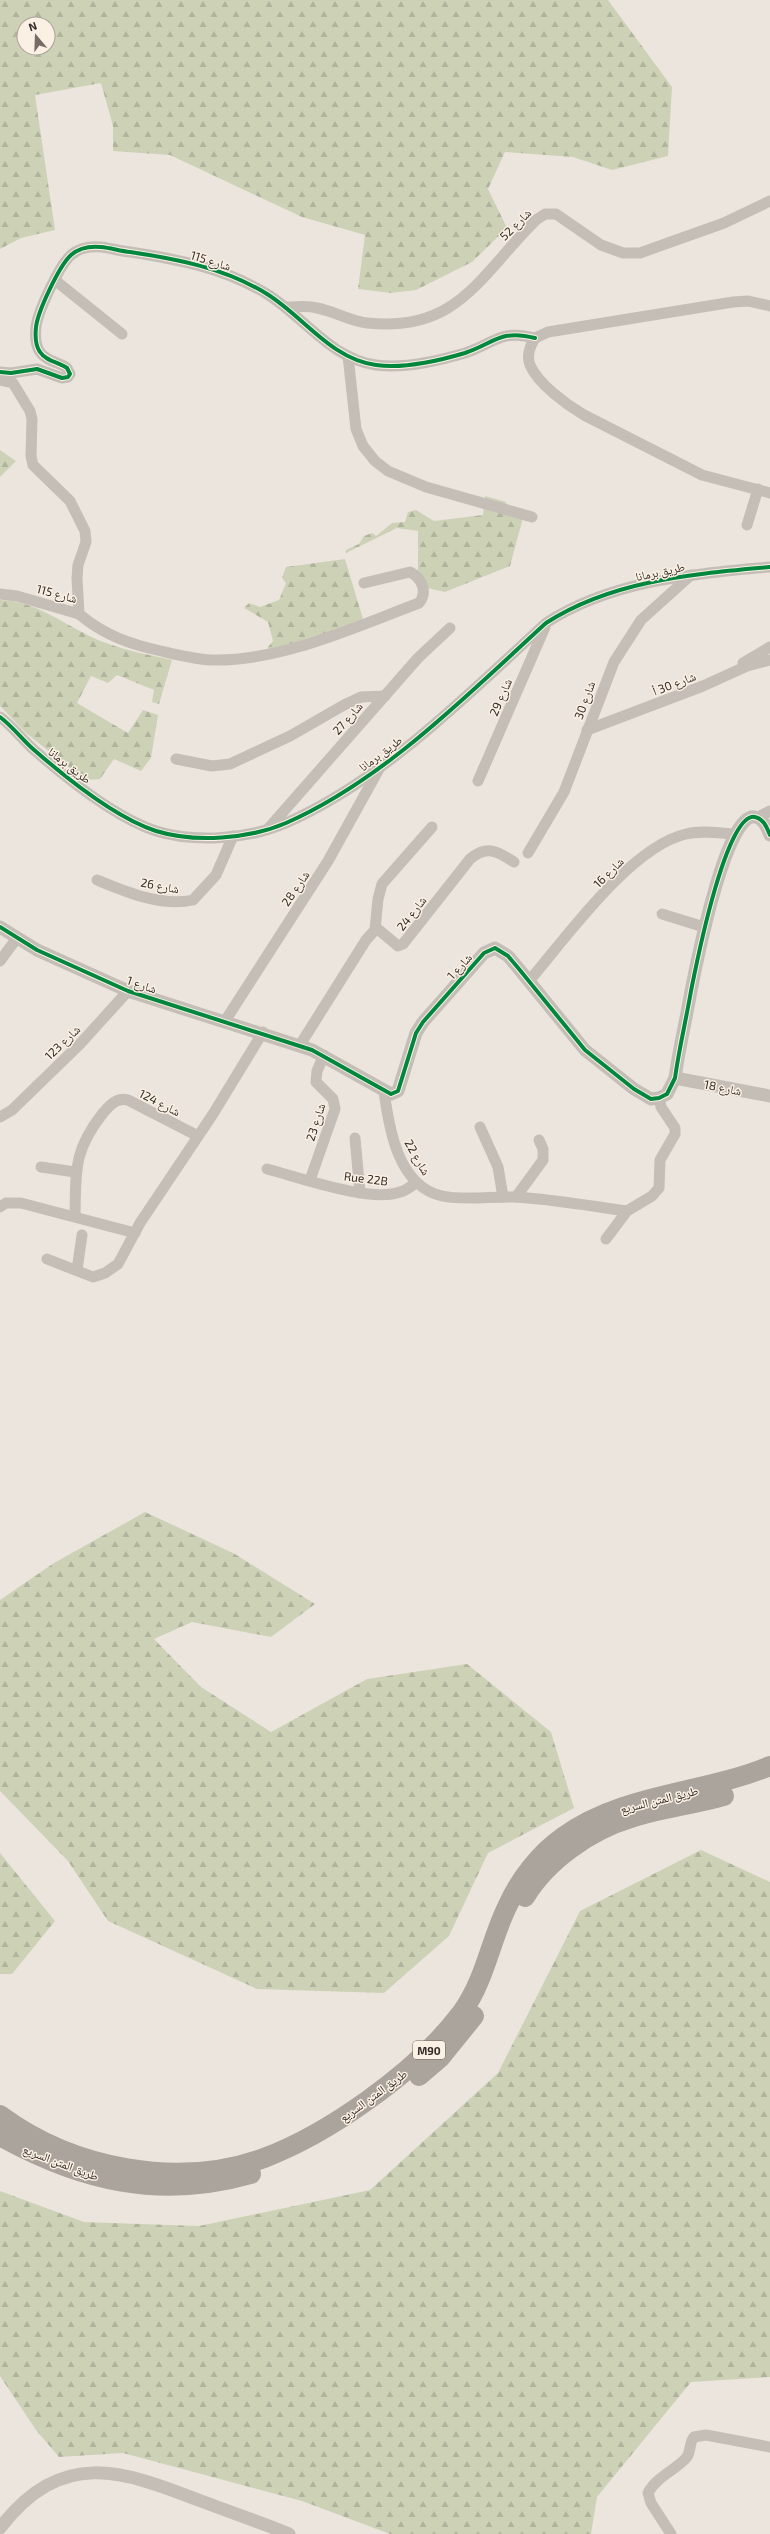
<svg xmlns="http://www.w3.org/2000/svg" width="770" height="2534" font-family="'Exo 2','Noto Naskh Arabic',sans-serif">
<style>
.forest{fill:url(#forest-firs);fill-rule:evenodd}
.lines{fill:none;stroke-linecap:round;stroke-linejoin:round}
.minor{stroke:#c5beb7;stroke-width:11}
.tertiary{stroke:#c5beb7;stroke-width:13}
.motorway{stroke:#aba49d;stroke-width:20}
.cycleway-casing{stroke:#faf0e4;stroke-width:6}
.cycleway{stroke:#00873e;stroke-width:4}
.labels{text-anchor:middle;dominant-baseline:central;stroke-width:3;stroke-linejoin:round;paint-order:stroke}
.shield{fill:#faf0e4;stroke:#71665f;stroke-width:1}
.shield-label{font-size:11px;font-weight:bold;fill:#362b26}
.street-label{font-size:12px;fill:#362b26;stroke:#faf0e4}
</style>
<defs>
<pattern id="forest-firs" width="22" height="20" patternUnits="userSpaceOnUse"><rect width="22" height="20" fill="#cdd2b7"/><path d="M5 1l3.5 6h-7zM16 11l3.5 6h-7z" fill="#b1b49d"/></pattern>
</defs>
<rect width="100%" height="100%" fill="#ece5de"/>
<!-- forest -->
<g class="forest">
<path d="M0,0H608L672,87L668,156L612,170L573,157L505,152L488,189L507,228L472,262L416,290L391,293L358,289L365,235L302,217L170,155L113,151V126L101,83L35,95L55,230L21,238L0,249ZM24,24H48V48H24Z"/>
<polygon points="0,450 16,461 0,477"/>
<polygon points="485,496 506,502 507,507 524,514 510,566 445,592 418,586 418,531 397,528 346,553 346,550 359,544 364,536 372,533 376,536 392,523 405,522 408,512 416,510 434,521 483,515"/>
<polygon points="345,559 363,619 354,625 268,653 268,647 273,641 268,622 244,608 249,603 260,607 279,600 286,583 282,578 286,567"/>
<path d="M0,600C40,601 70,630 106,643C127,651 150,655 172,660L159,704L152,702L154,690L117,675L108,683L91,676L77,703L128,733L143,710L158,715L151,758L141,771L114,759L100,779L85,780L26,733L0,706Z"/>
<polygon points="145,1512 235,1554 315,1604 271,1637 192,1622 154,1639 201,1687 271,1732 367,1679 467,1664 551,1732 574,1808 488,1853 449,1936 384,1993 257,1989 108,1921 68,1861 0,1791 0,1600 54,1563"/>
<polygon points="701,1850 770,1882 770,2377 691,2382 597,2497 591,2534 390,2534 302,2501 123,2453 59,2457 36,2430 0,2376 0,2191 84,2222 199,2226 370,2190 498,2073 580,1911"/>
<polygon points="0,1853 55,1921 12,1974 0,1974"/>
</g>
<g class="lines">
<!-- minor -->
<g class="minor">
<polyline points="56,281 122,334"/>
<path d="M770,306L748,301L733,302L548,332L535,338C530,346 526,355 530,365C538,384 567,405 584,415L702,475L770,493"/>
<path d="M287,307C297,307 307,305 317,308C334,311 350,321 367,323C458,333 480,275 536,220L545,214H556L601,245L623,253H640L724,223L770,201"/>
<polyline points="348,356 356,429 363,446 375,461 388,471 426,487 532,517"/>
<path d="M0,372L11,373L37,369L62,378L68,377L70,374L67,368C58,362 46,361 40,352C35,345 35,336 36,327C38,311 59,266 71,255C79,248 90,246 101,247C111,248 120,251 130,252C177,259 225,268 267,294C304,317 331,359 376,365C404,369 438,361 465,353C495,343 500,329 535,338"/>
<polyline points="0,380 13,383 30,411 32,419 31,456 33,465 70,501 85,531 86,542 78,565 77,578 79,614 17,596 0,594"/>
<polyline points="747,525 758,489"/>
<path d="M79,614C104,635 129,644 161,651C178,655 194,659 211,660C280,662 355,627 419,603C428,592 422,578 410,572L364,583"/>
<polyline points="743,663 770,647"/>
<path d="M0,717C12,726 22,739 33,749C65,777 116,818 156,831C195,843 249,839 286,823C384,780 468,694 546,623C612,580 694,574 770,567"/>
<polyline points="587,730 703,686 747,666 770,660"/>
<polyline points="176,759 212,766 230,764 290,736 344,705 361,697 385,696"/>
<polyline points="478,781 545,627"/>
<polyline points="758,817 770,811"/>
<polyline points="268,829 418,658 450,628"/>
<polyline points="528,853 564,792 614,662 641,620 691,575"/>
<path d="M97,880C126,892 161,907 193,900L216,875L233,836"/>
<polyline points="662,914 704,927"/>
<polyline points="375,930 378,899 382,884 432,827"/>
<polyline points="0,961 17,938"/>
<path d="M529,981C566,938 630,847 686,834C701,830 719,833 735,834"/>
<polyline points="225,1021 328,861 379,769"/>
<path d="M300,1045L366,940L375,930H379L398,946L403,944L470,859C487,845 497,851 514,862"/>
<path d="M384,1091C389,1129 398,1186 442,1196C465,1201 492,1196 515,1197C552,1199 590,1206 627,1211"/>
<polyline points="0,1117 12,1110 80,1044 128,991"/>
<polyline points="480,1127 498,1167 503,1197"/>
<polyline points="355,1138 360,1193"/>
<polyline points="41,1167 75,1172"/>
<path d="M267,1169C298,1177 370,1203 400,1192C406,1191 411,1186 416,1183"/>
<polyline points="310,1180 335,1109 333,1099 316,1082 317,1071 324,1055"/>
<polyline points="516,1197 543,1160 543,1149 539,1140"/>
<polyline points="0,1207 6,1203 21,1203 135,1233"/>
<path d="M75,1216C76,1171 73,1151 103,1113C110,1105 117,1097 128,1100L198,1136"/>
<polyline points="606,1239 627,1211 652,1196 659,1188 660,1160 675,1134 675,1128 661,1107 659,1098"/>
<polyline points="47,1259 93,1277 105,1273 118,1264 140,1223 213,1114 263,1032"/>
<polyline points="77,1270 82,1235"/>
<path d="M671,2534L651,2503L648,2493C656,2477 676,2470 687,2457C691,2451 689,2443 694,2437L706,2435L770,2447"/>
</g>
<!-- tertiary -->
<g class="tertiary">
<path d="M0,927L37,950L128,991L312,1050L391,1094L398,1091L416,1033L423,1022L484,953L495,948L508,956L519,969L585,1050L634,1089L651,1099L659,1098L667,1094L675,1078C679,1049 686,1020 691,991C696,966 726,811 755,817C764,819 767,828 770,835"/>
<polyline points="675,1078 770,1096"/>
<path d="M0,2528C62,2448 121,2470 201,2501C230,2512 260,2522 289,2534"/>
</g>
<!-- motorway -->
<g class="motorway">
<path d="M525,1897C547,1860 591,1830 631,1818C661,1808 693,1805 724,1796"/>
<polyline points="419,2076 440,2058 474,2016"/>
<path d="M0,2115C73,2169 178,2189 264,2158C301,2144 336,2123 368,2100C403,2075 436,2047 462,2012C485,1980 490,1942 507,1907C519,1880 539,1854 563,1837C623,1793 703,1794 770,1766"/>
<path d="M0,2136C81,2181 160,2200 251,2174"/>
</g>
<defs>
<g id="cycleway">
<path d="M0,372L11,373L37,369L62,378L68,377L70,374L67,368C58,362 46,361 40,352C35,345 35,336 36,327C38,311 59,266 71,255C79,248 90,246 101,247C111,248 120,251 130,252C177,259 225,268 267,294C304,317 331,359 376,365C404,369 438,361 465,353C495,343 500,329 535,338"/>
<path d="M0,717C12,726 22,739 33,749C65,777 116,818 156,831C195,843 249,839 286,823C384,780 468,694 546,623C612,580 694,574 770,567"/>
<path d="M0,927L37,950L128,991L312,1050L391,1094L398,1091L416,1033L423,1022L484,953L495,948L508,956L519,969L585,1050L634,1089L651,1099L659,1098L667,1094L675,1078C679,1049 686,1020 691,991C696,966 726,811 755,817C764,819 767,828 770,835"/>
</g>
</defs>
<!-- cycleway casing -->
<use href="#cycleway" class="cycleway-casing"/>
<!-- cycleway -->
<use href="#cycleway" class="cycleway"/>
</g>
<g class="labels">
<!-- shield labels -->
<rect class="shield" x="413" y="2041" width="32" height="18" rx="3"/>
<g class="shield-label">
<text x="429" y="2050">M90</text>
</g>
<!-- street labels -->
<g class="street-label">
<text transform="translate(515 224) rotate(-45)">شارع 52</text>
<text transform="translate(211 260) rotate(17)">شارع 115</text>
<text transform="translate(660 571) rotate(-12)">طريق برمانا</text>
<text transform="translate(57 593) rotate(15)">شارع 115</text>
<text transform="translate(674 683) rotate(-21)">شارع 30 أ</text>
<text transform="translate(500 697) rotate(-67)">شارع 29</text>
<text transform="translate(584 700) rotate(-70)">شارع 30</text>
<text transform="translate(347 718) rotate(-49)">شارع 27</text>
<text transform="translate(380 753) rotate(-37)">طريق برمانا</text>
<text transform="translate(70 765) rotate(38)">طريق برمانا</text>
<text transform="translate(608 872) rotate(-45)">شارع 16</text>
<text transform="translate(160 885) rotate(10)">شارع 26</text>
<text transform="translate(295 888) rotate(-56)">شارع 28</text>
<text transform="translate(411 913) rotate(-52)">شارع 24</text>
<text transform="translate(459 966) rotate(-48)">شارع 1</text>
<text transform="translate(142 984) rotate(19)">شارع 1</text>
<text transform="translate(62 1042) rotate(-44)">شارع 123</text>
<text transform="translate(723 1087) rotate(11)">شارع 18</text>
<text transform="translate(160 1102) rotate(27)">شارع 124</text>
<text transform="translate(315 1122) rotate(-73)">شارع 23</text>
<text transform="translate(418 1157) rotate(60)">شارع 22</text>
<text transform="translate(366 1178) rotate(7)">Rue 22B</text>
<text transform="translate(659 1799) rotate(-14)">طريق المتن السريع</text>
<text transform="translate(373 2095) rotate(-36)">طريق المتن السريع</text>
<text transform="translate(61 2162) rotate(21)">طريق المتن السريع</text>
</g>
</g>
<!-- north arrow -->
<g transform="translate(36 36) rotate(341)"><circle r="19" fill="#faf0e4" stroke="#aca198"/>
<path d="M0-3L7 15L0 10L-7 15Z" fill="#766c66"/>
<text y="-6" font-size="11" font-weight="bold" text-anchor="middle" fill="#362b26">N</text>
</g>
</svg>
